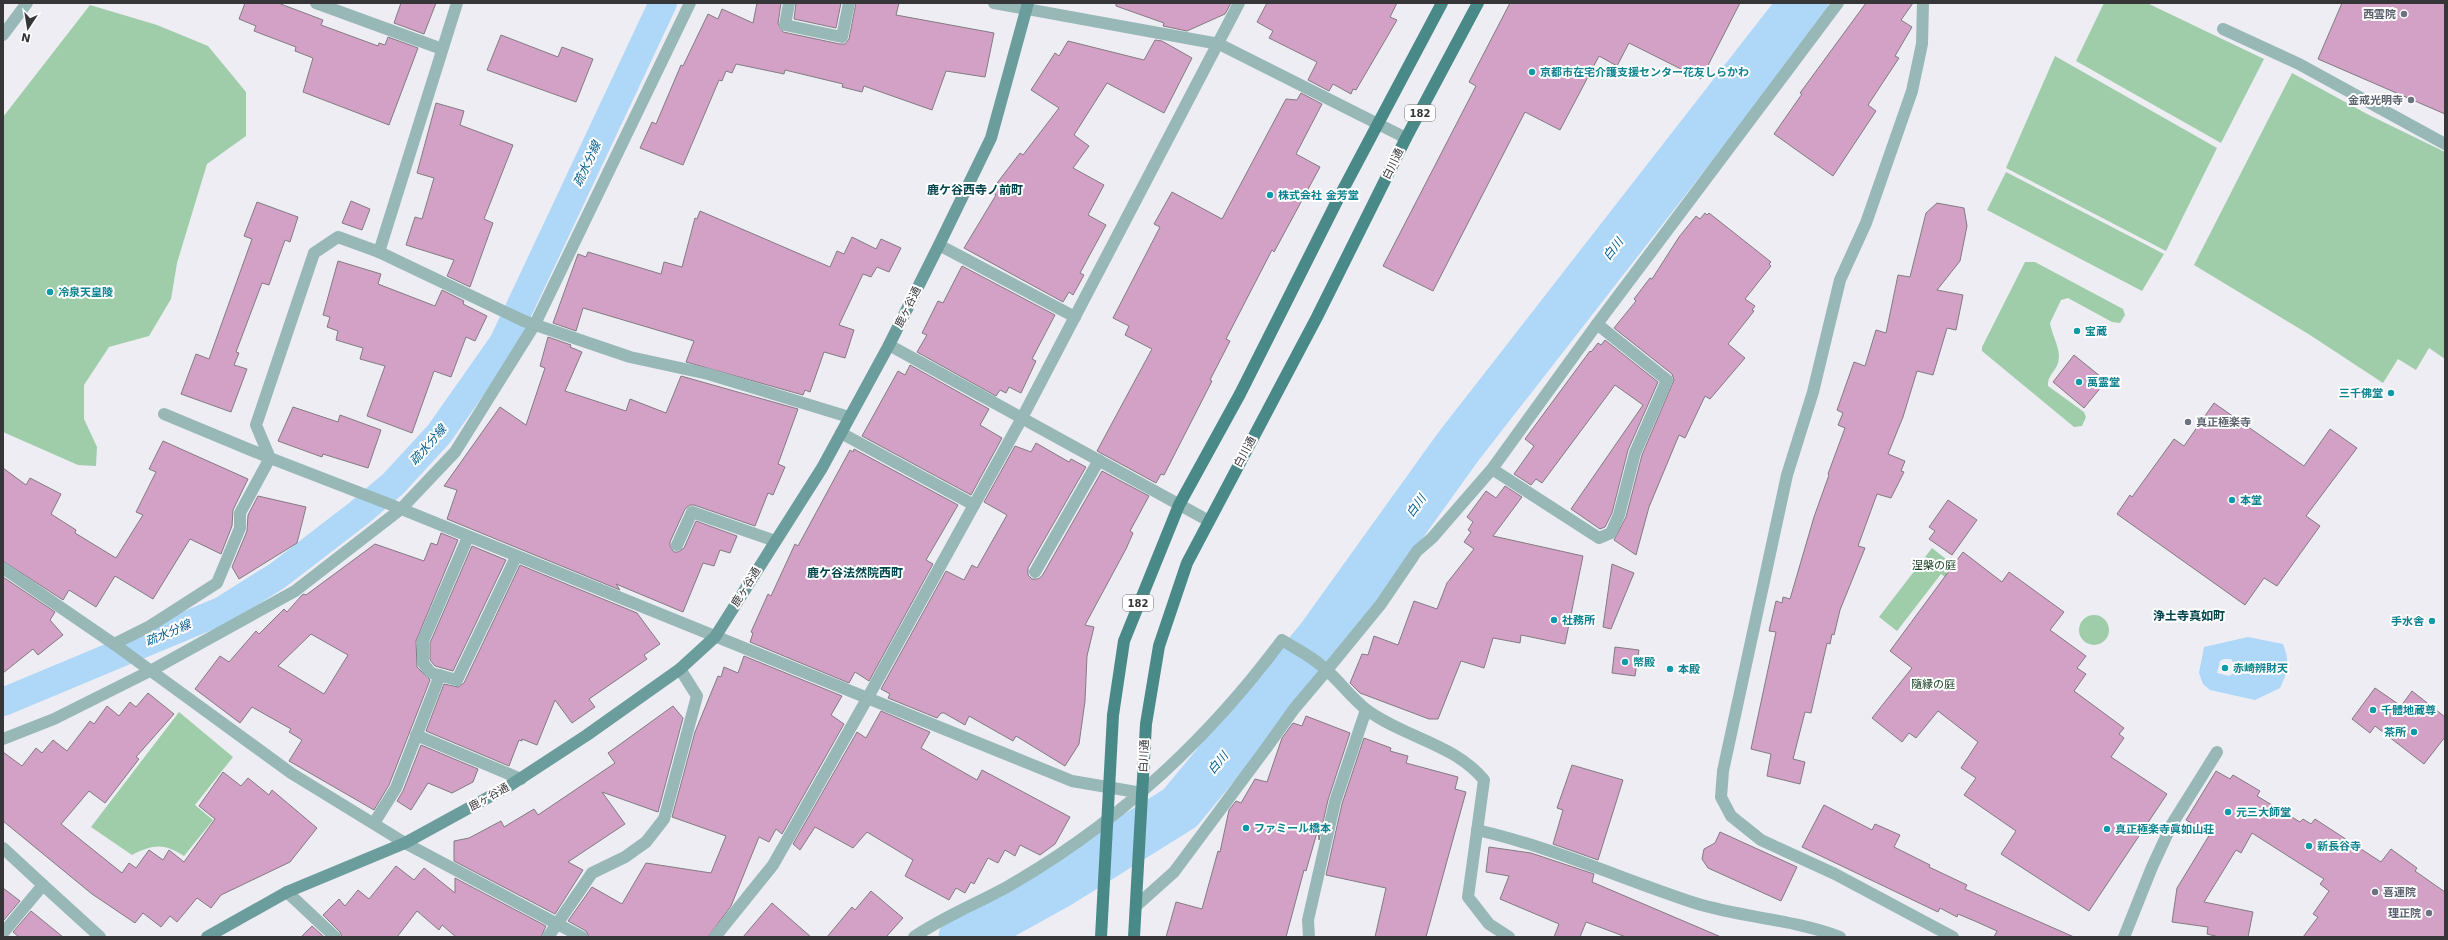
<svg xmlns="http://www.w3.org/2000/svg" width="2448" height="940" font-family="'DejaVu Sans','Noto Sans JP',sans-serif">
<style>
.green{fill:#9fcda9}
.water{fill:#aed7f8;fill-rule:evenodd}
.lines{fill:none;stroke-linecap:round;stroke-linejoin:round}
.canal{stroke:#aed7f8;stroke-width:28}
.river{stroke:#aed7f8;stroke-width:49}
.building{fill:#d3a0c6;stroke:#827c81;fill-rule:evenodd}
.lane{stroke:#97b8b7;stroke-width:12}
.street{stroke:#97b8b7;stroke-width:12}
.secondary{stroke:#6b9d9c;stroke-width:12}
.primary{stroke:#498a88;stroke-width:12}
.worship-dot{fill:#6b7280;stroke:#fff;stroke-width:1.5}
.culture-dot{fill:#0f9aa8;stroke:#fff;stroke-width:1.5}
.labels{text-anchor:middle;dominant-baseline:central;stroke-width:4;stroke-linejoin:round;paint-order:stroke}
.shield{fill:#fff;stroke:#727274;stroke-width:1}
.shield-label{font-size:10px;font-weight:bold;fill:#363639}
.worship-label{font-size:11px;font-weight:bold;fill:#5b616d;stroke:#fff;text-anchor:end}
.culture-label{font-size:11px;font-weight:bold;fill:#0d838f;stroke:#fff;text-anchor:start}
.street-label{font-size:11px;fill:#363639;stroke:#fff}
.park-label{font-size:11px;fill:#133a1f;stroke:#fff}
.water-label{font-size:12px;font-style:italic;fill:#025c8e;stroke:#fff}
.neighbourhood-label{font-size:12px;font-weight:bold;fill:#03444d;stroke:#fff}
</style>
<rect width="100%" height="100%" fill="#eeedf4"/>
<!-- green -->
<g class="green">
<polygon points="2104,3 2147,3 2264,59 2221,143 2076,61"/>
<polygon points="90,5 157,25 208,46 246,92 246,136 207,164 177,263 171,299 149,336 109,347 84,385 84,419 97,447 96,466 78,465 3,432 3,117"/>
<polygon points="2055,56 2217,148 2166,251 2006,168"/>
<polygon points="2292,73 2369,115 2445,152 2445,359 2429,348 2416,370 2398,359 2383,383 2310,335 2194,265"/>
<polygon points="2006,172 2164,254 2142,291 1987,210"/>
<path d="M2025,262H2035L2123,309L2125,315L2120,323L2112,322L2068,298L2061,300L2050,323C2052,336 2062,350 2058,363C2055,372 2047,376 2048,386L2084,412L2086,417L2082,426L2074,427L1982,351V347Z"/>
<polygon points="1932,548 1990,594 1981,605 1941,574 1897,631 1879,617"/>
<circle cx="2094" cy="630" r="15"/>
<path d="M179,712L233,757L195,805L213,820L184,856C164,843 153,844 132,855L91,827Z"/>
</g>
<!-- water -->
<path class="water" d="M2248,637L2283,644C2290,661 2288,672 2280,688L2255,700L2210,690L2203,684L2199,673L2204,647ZM2224,659H2231L2236,666V672L2229,676L2217,673L2220,661Z"/>
<g class="lines">
<!-- canal -->
<polyline class="canal" points="3,702 221,611 277,576 359,513 393,484 439,434 503,343 663,3"/>
<!-- river -->
<polyline class="river" points="963,937 1060,883 1180,808 1320,639 1458,447 1804,3"/>
</g>
<!-- building -->
<g class="building">
<polygon points="245,3 278,3 323,20 321,25 378,46 379,43 385,45 388,37 418,48 389,125 303,92 313,58 295,51 296,47 254,31 256,26 239,19"/>
<polygon points="401,3 436,3 424,34 394,23"/>
<polygon points="757,3 781,3 778,24 783,32 840,44 845,44 849,39 856,3 899,3 896,15 994,33 985,77 946,71 932,110 864,86 862,92 842,87 843,84 785,70 784,74 736,64 732,73 726,71 722,81 719,80 683,165 640,148 652,122 656,124 681,65 683,66 708,14 718,19 722,9 753,23"/>
<polygon points="796,3 841,3 836,28 794,19"/>
<polygon points="1116,3 1231,3 1225,14 1187,31 1163,26 1164,23 1116,6"/>
<polygon points="1267,3 1397,3 1390,17 1397,20 1356,90 1353,89 1351,94 1333,84 1329,91 1308,80 1317,62 1269,38 1273,31 1257,22"/>
<polygon points="1510,3 1740,3 1701,79 1629,43 1617,66 1599,56 1560,130 1525,112 1433,291 1383,266 1476,86 1469,82"/>
<polygon points="1866,3 1913,3 1901,20 1912,27 1895,56 1899,58 1868,105 1876,111 1833,176 1774,134 1802,94 1800,93"/>
<polygon points="2342,3 2445,3 2445,114 2318,59"/>
<polygon points="501,35 558,57 562,47 593,59 576,102 487,70"/>
<polygon points="1155,40 1162,41 1192,58 1164,113 1107,83 1074,135 1089,146 1073,168 1104,185 1088,215 1106,225 1080,273 1084,275 1073,295 1069,292 1063,302 964,248 996,195 991,191 1020,153 1023,155 1059,108 1031,90 1055,53 1059,56 1068,41 1144,60"/>
<polygon points="1301,93 1322,104 1296,154 1320,167 1274,252 1272,250 1226,339 1230,341 1210,380 1212,381 1164,475 1161,474 1156,483 1097,451 1152,349 1125,335 1129,326 1113,318 1160,227 1154,224 1172,192 1222,219 1286,99 1297,100"/>
<polygon points="436,103 464,111 460,125 513,145 484,219 493,223 470,287 447,276 454,260 406,245 415,217 422,219 434,178 417,173"/>
<polygon points="351,201 370,209 362,230 342,223"/>
<polygon points="257,202 298,217 290,242 285,240 269,285 262,283 236,352 239,353 234,365 247,369 231,412 181,394 196,354 209,359 252,239 244,236"/>
<polygon points="1937,203 1964,208 1967,226 1960,261 1937,290 1963,295 1956,330 1947,328 1933,375 1917,371 1903,417 1888,454 1905,461 1901,471 1904,472 1891,498 1877,494 1858,546 1865,548 1840,610 1834,635 1832,634 1830,644 1827,643 1811,713 1805,712 1793,759 1805,762 1800,784 1767,776 1771,754 1751,749 1776,632 1769,631 1776,601 1782,603 1783,597 1790,599 1814,517 1829,475 1828,474 1845,428 1838,425 1843,413 1837,410 1854,362 1865,366 1876,330 1886,333 1898,275 1910,277 1926,213"/>
<polygon points="700,211 830,267 837,251 844,254 852,237 876,249 881,239 901,248 889,272 877,267 871,277 863,274 839,325 854,330 845,358 824,352 810,392 805,390 803,395 686,362 694,341 583,308 576,331 553,323 578,254 586,257 588,252 661,274 664,262 682,267 695,218 697,219"/>
<polygon points="1705,213 1707,215 1709,213 1771,262 1769,264 1771,266 1745,299 1755,306 1752,310 1754,311 1728,344 1745,358 1710,399 1705,396 1685,438 1679,435 1649,507 1636,555 1614,540 1626,517 1642,455 1674,380 1672,374 1614,328 1636,301 1634,299 1650,278 1652,279 1679,237 1696,216 1700,219"/>
<polygon points="338,261 381,274 378,284 435,306 442,290 464,301 463,304 487,316 475,341 466,337 451,377 434,371 412,433 367,416 385,366 360,359 363,348 336,340 338,331 327,327 330,317 323,315"/>
<polygon points="962,266 1055,315 1032,359 1036,361 1021,393 1009,387 1006,393 1000,390 996,396 917,352 927,335 922,333 938,301 943,303"/>
<polygon points="548,337 571,345 570,347 582,352 565,391 626,411 630,399 666,413 681,376 798,409 778,464 785,467 773,495 768,493 755,526 694,505 690,505 685,509 670,542 670,546 674,552 678,552 684,548 696,521 737,536 730,553 720,550 714,566 703,563 683,612 616,584 620,590 447,519 457,490 444,486 500,407 526,425 545,368 540,366"/>
<polygon points="1605,340 1658,382 1628,450 1612,513 1605,527 1600,529 1571,509 1643,405 1615,385 1542,483 1536,479 1531,485 1514,474 1534,446 1525,439 1590,351 1591,352 1598,343 1601,345"/>
<polygon points="2074,355 2106,381 2084,408 2053,382"/>
<polygon points="910,365 989,409 980,425 1002,438 971,495 862,436 898,371 905,375"/>
<polygon points="2214,403 2304,466 2330,429 2357,448 2306,516 2320,526 2277,586 2264,578 2245,605 2117,514 2130,495 2132,497 2174,439 2184,446"/>
<polygon points="293,407 338,422 340,415 381,430 368,468 323,454 322,457 278,441"/>
<polygon points="163,441 248,479 233,510 232,526 221,554 190,539 153,599 115,576 96,607 69,590 63,600 3,561 3,468 26,485 30,478 61,494 51,514 76,530 75,533 116,558 143,515 136,512 156,472 149,469"/>
<polygon points="1036,443 1069,462 1071,459 1086,467 1028,568 1028,575 1032,579 1038,579 1042,576 1102,471 1149,496 1130,531 1133,533 1126,549 1085,625 1094,627 1087,656 1085,701 1079,744 1065,766 1016,736 1013,741 969,716 965,725 944,713 941,713 937,718 888,698 890,694 881,689 946,571 964,580 972,565 977,568 1007,515 984,502 1015,446 1031,452"/>
<polygon points="854,449 958,505 926,560 933,564 869,681 855,672 849,683 750,642 753,633 751,632 768,594 771,596 795,544 798,546 850,450 853,452"/>
<polygon points="1505,486 1522,497 1493,536 1583,556 1565,644 1521,635 1520,643 1493,638 1484,668 1461,661 1438,719 1429,719 1360,693 1350,683 1362,654 1368,655 1374,636 1398,645 1414,601 1437,609 1447,583 1474,549 1464,542 1471,532 1468,530 1473,522 1467,517 1486,491 1496,498"/>
<polygon points="258,496 306,507 297,543 239,579 232,567 247,531 248,515"/>
<polygon points="1948,500 1977,520 1952,555 1929,539 1935,531 1929,527"/>
<path d="M441,533L458,540L416,641L417,667L430,680L389,785L374,810L289,761L302,740L289,732L291,729L252,707L240,723L195,689L220,656L229,662L256,631L259,634L284,609L287,612L302,595L304,594L306,595L375,544L424,561L431,543L437,545ZM311,634L348,655L324,694L278,666Z"/>
<polygon points="472,546 506,560 453,671 435,666 430,660 430,643"/>
<polygon points="1963,552 2002,582 2009,572 2064,612 2050,630 2086,656 2077,668 2086,674 2074,691 2124,728 2119,734 2124,738 2111,757 2167,794 2089,911 2001,854 2016,831 1964,795 1976,778 1961,768 1978,742 1938,711 1916,738 1909,733 1902,742 1872,718 1912,668 1890,651"/>
<polygon points="1612,564 1634,573 1611,629 1603,627"/>
<polygon points="520,565 637,613 660,644 644,655 647,659 589,699 595,707 572,723 555,700 537,745 522,739 522,741 519,740 509,766 426,731 444,684 458,687 464,683"/>
<polygon points="3,577 55,612 50,620 63,635 38,655 33,649 3,673"/>
<polygon points="1615,647 1639,650 1635,676 1612,673"/>
<polygon points="744,656 842,696 831,715 844,724 782,834 776,829 769,842 759,837 731,906 708,937 589,937 586,931 568,921 592,887 622,904 646,863 711,873 726,836 672,817 695,732 718,676 721,677 724,667 738,673"/>
<polygon points="2375,688 2401,706 2412,691 2445,717 2445,737 2424,764 2375,726 2370,733 2352,719"/>
<polygon points="148,693 174,714 136,757 139,759 105,803 89,791 61,824 122,873 129,863 136,868 149,850 163,860 169,850 184,862 215,819 199,806 223,772 241,786 248,778 269,795 272,790 317,828 290,862 221,895 211,908 197,898 177,922 170,916 161,927 143,913 135,923 92,894 3,821 3,752 22,766 36,748 42,753 53,740 67,751 90,721 94,724 107,706 119,716 130,702 136,707"/>
<polygon points="673,706 683,718 658,812 602,792 625,824 568,862 583,870 555,914 454,861 454,841 469,838 501,821 504,827 534,809 538,815 615,763 608,753"/>
<polygon points="881,711 930,732 921,748 977,780 982,770 1070,817 1055,844 1040,855 1020,845 1015,856 1005,850 998,863 988,858 974,884 971,882 965,893 956,888 949,900 905,876 913,860 867,832 853,848 815,827 800,850 793,844 857,732 866,738"/>
<polygon points="1306,716 1350,733 1328,800 1319,840 1318,829 1306,871 1304,870 1286,937 1166,937 1176,902 1202,909 1218,851 1220,852 1229,810 1236,801 1241,803 1255,779 1267,782 1282,738 1293,723 1302,726"/>
<polygon points="1364,738 1391,748 1390,751 1408,756 1406,763 1458,777 1455,789 1466,792 1426,937 1375,937 1386,888 1326,875 1342,804"/>
<polygon points="421,745 478,769 473,782 452,793 428,783 411,810 397,801 403,791"/>
<polygon points="1572,765 1623,780 1598,860 1553,844 1563,810 1557,808"/>
<polygon points="2216,771 2230,779 2233,775 2260,791 2257,796 2300,822 2303,819 2311,824 2315,819 2381,862 2391,849 2417,868 2415,871 2445,892 2445,937 2303,937 2318,917 2313,914 2329,891 2320,884 2324,879 2252,833 2241,853 2236,850 2204,902 2253,912 2248,937 2219,937 2207,934 2208,927 2172,922 2177,888 2210,834 2186,820"/>
<polygon points="1824,805 1872,830 1875,824 1900,835 1894,847 1930,865 1929,867 1967,885 1965,889 2074,937 1994,937 1997,931 1977,922 1958,914 1957,917 1940,908 1938,912 1802,847"/>
<polygon points="1720,832 1797,867 1781,901 1708,868 1702,859 1704,849 1715,843"/>
<polygon points="1489,847 1531,853 1594,874 1592,882 1721,937 1626,937 1586,922 1580,937 1554,937 1559,924 1500,899 1509,876 1486,872"/>
<polygon points="396,866 414,880 424,868 455,893 455,878 546,926 541,937 456,937 442,925 439,930 417,911 397,937 342,937 340,932 323,915 339,899 345,906 358,890 369,899"/>
<polygon points="3,888 20,901 3,921"/>
<polygon points="871,891 903,918 886,937 827,937 852,907 855,910"/>
<polygon points="772,903 811,937 743,937"/>
<polygon points="31,911 63,937 19,937 13,932"/>
<polygon points="312,926 324,937 301,937"/>
</g>
<g class="lines">
<!-- lane -->
<g class="lane">
<polyline points="789,3 785,25 842,37 849,3"/>
<polyline points="2223,29 2299,64 2445,144"/>
<polyline points="939,245 1075,317"/>
<polyline points="379,252 524,321"/>
<polyline points="841,433 974,505"/>
<polyline points="1492,469 1599,538 1611,533 1619,515 1635,453 1667,380 1597,324"/>
<polyline points="468,537 423,641 423,663 431,673 457,680 516,557"/>
<polyline points="677,545 692,512 775,541"/>
<polyline points="3,568 114,644"/>
<polyline points="1035,572 1099,460"/>
<polyline points="416,735 521,779"/>
<polyline points="3,739 54,719 152,670 295,591 401,509 455,452 535,324 690,3"/>
<polyline points="1267,747 1294,709 1327,670"/>
<path d="M1477,830C1552,847 1622,879 1695,903C1743,918 1793,919 1840,937"/>
<polyline points="3,848 43,885 3,933"/>
<polyline points="287,892 335,937"/>
<polyline points="548,937 592,873 625,857 646,842 664,819 697,696 680,669"/>
<polyline points="2124,937 2152,867 2172,824 2217,752"/>
</g>
<!-- street -->
<g class="street">
<polyline points="316,3 442,49"/>
<polyline points="457,3 379,252 338,237 314,253 256,425 270,458 389,504 1072,781 1142,793"/>
<polyline points="994,3 1219,44 1406,138"/>
<polyline points="1923,3 1922,44 1912,91 1866,223 1840,280 1813,392 1787,475 1723,771 1721,797 1731,816 1761,840 1835,874 1953,937"/>
<polyline points="3,35 27,3"/>
<polyline points="524,321 630,357 708,374 849,417"/>
<polyline points="889,345 1209,521"/>
<polyline points="164,414 270,458 240,513 240,528 217,583 150,626 114,644 291,773 405,843 582,937"/>
<polyline points="1327,670 1381,604 1417,551 1432,538 1492,469 1597,324 1838,3"/>
<polyline points="374,823 396,788 440,675"/>
<polyline points="43,885 100,937"/>
<polyline points="1136,906 1174,872 1267,747"/>
<polyline points="715,937 773,865 867,699 1022,418 1239,3"/>
<path d="M914,937C943,917 976,904 1007,887C1115,825 1208,740 1282,640C1296,649 1311,656 1323,667C1339,680 1351,698 1367,710C1403,737 1455,744 1484,780L1468,897L1489,924L1509,937"/>
<polyline points="1309,937 1308,920 1335,802 1366,710"/>
</g>
<!-- secondary -->
<polyline class="secondary" points="207,937 287,892 405,843 509,786 587,735 680,669 715,637 822,468 889,345 939,245 991,138 1028,3"/>
<!-- primary -->
<g class="primary">
<polyline points="1101,937 1113,715 1124,641 1179,505 1240,394 1338,199 1442,3"/>
<polyline points="1134,937 1146,724 1159,646 1187,563 1317,317 1406,138 1478,3"/>
</g>
</g>
<!-- markers -->
<g class="worship-dot">
<circle cx="2404" cy="14" r="4"/>
<circle cx="2411" cy="100" r="4"/>
<circle cx="2188" cy="422" r="4"/>
<circle cx="2375" cy="892" r="4"/>
<circle cx="2429" cy="913" r="4"/>
</g>
<g class="culture-dot">
<circle cx="1532" cy="72" r="4"/>
<circle cx="1270" cy="195" r="4"/>
<circle cx="50" cy="292" r="4"/>
<circle cx="2077" cy="331" r="4"/>
<circle cx="2079" cy="382" r="4"/>
<circle cx="2391" cy="393" r="4"/>
<circle cx="2232" cy="500" r="4"/>
<circle cx="1554" cy="620" r="4"/>
<circle cx="2432" cy="621" r="4"/>
<circle cx="1625" cy="662" r="4"/>
<circle cx="2225" cy="668" r="4"/>
<circle cx="1670" cy="669" r="4"/>
<circle cx="2373" cy="710" r="4"/>
<circle cx="2414" cy="732" r="4"/>
<circle cx="2228" cy="812" r="4"/>
<circle cx="1246" cy="828" r="4"/>
<circle cx="2107" cy="829" r="4"/>
<circle cx="2309" cy="846" r="4"/>
</g>
<g class="labels">
<!-- shield labels -->
<g class="shield">
<rect x="1405" y="105" width="30" height="16" rx="3"/>
<rect x="1123" y="595" width="30" height="16" rx="3"/>
</g>
<g class="shield-label">
<text x="1420" y="113">182</text>
<text x="1138" y="603">182</text>
</g>
<!-- worship labels -->
<g class="worship-label">
<text x="2396" y="14">西雲院</text>
<text x="2403" y="100">金戒光明寺</text>
<text x="2196" y="422" text-anchor="start">真正極楽寺</text>
<text x="2383" y="892" text-anchor="start">喜運院</text>
<text x="2421" y="913">理正院</text>
</g>
<!-- culture labels -->
<g class="culture-label">
<text x="1540" y="72">京都市在宅介護支援センター花友しらかわ</text>
<text x="1278" y="195">株式会社 金芳堂</text>
<text x="58" y="292">冷泉天皇陵</text>
<text x="2085" y="331">宝蔵</text>
<text x="2087" y="382">萬霊堂</text>
<text x="2383" y="393" text-anchor="end">三千佛堂</text>
<text x="2240" y="500">本堂</text>
<text x="1562" y="620">社務所</text>
<text x="2424" y="621" text-anchor="end">手水舎</text>
<text x="1633" y="662">幣殿</text>
<text x="2233" y="668">赤崎辨財天</text>
<text x="1678" y="669">本殿</text>
<text x="2381" y="710">千體地蔵尊</text>
<text x="2406" y="732" text-anchor="end">茶所</text>
<text x="2236" y="812">元三大師堂</text>
<text x="1254" y="828">ファミール橋本</text>
<text x="2115" y="829">真正極楽寺眞如山荘</text>
<text x="2317" y="846">新長谷寺</text>
</g>
<!-- street labels -->
<g class="street-label">
<text transform="translate(1393 164) rotate(-64)">白川通</text>
<text transform="translate(908 307) rotate(-63)">鹿ヶ谷通</text>
<text transform="translate(1245 452) rotate(-62)">白川通</text>
<text transform="translate(746 587) rotate(-58)">鹿ヶ谷通</text>
<text transform="translate(1144 756) rotate(-87)">白川通</text>
<text transform="translate(489 797) rotate(-29)">鹿ヶ谷通</text>
</g>
<!-- park labels -->
<g class="park-label">
<text x="1934" y="565">涅槃の庭</text>
<text x="1933" y="684">隨縁の庭</text>
</g>
<!-- water labels -->
<g class="water-label">
<text transform="translate(587 164) rotate(-65)">疏水分線</text>
<text transform="translate(1613 249) rotate(-52)">白川</text>
<text transform="translate(428 445) rotate(-49)">疏水分線</text>
<text transform="translate(1416 506) rotate(-54)">白川</text>
<text transform="translate(168 633) rotate(-23)">疏水分線</text>
<text transform="translate(1218 763) rotate(-50)">白川</text>
</g>
<!-- neighbourhood labels -->
<g class="neighbourhood-label">
<text x="975" y="190">鹿ケ谷西寺ノ前町</text>
<text x="855" y="573">鹿ケ谷法然院西町</text>
<text x="2189" y="616">浄土寺真如町</text>
</g>
</g>
<!-- border -->
<rect width="2448" height="940" fill="none" stroke="#363639" stroke-width="8"/>
<!-- north arrow -->
<g transform="translate(28 28) rotate(192)" stroke="#ffffff" stroke-width="3" paint-order="stroke">
<path d="M0-3L7 15L0 10L-7 15Z" fill="#363639"/>
<text y="-6" font-size="11" font-weight="bold" text-anchor="middle" fill="#363639">N</text>
</g>
</svg>
